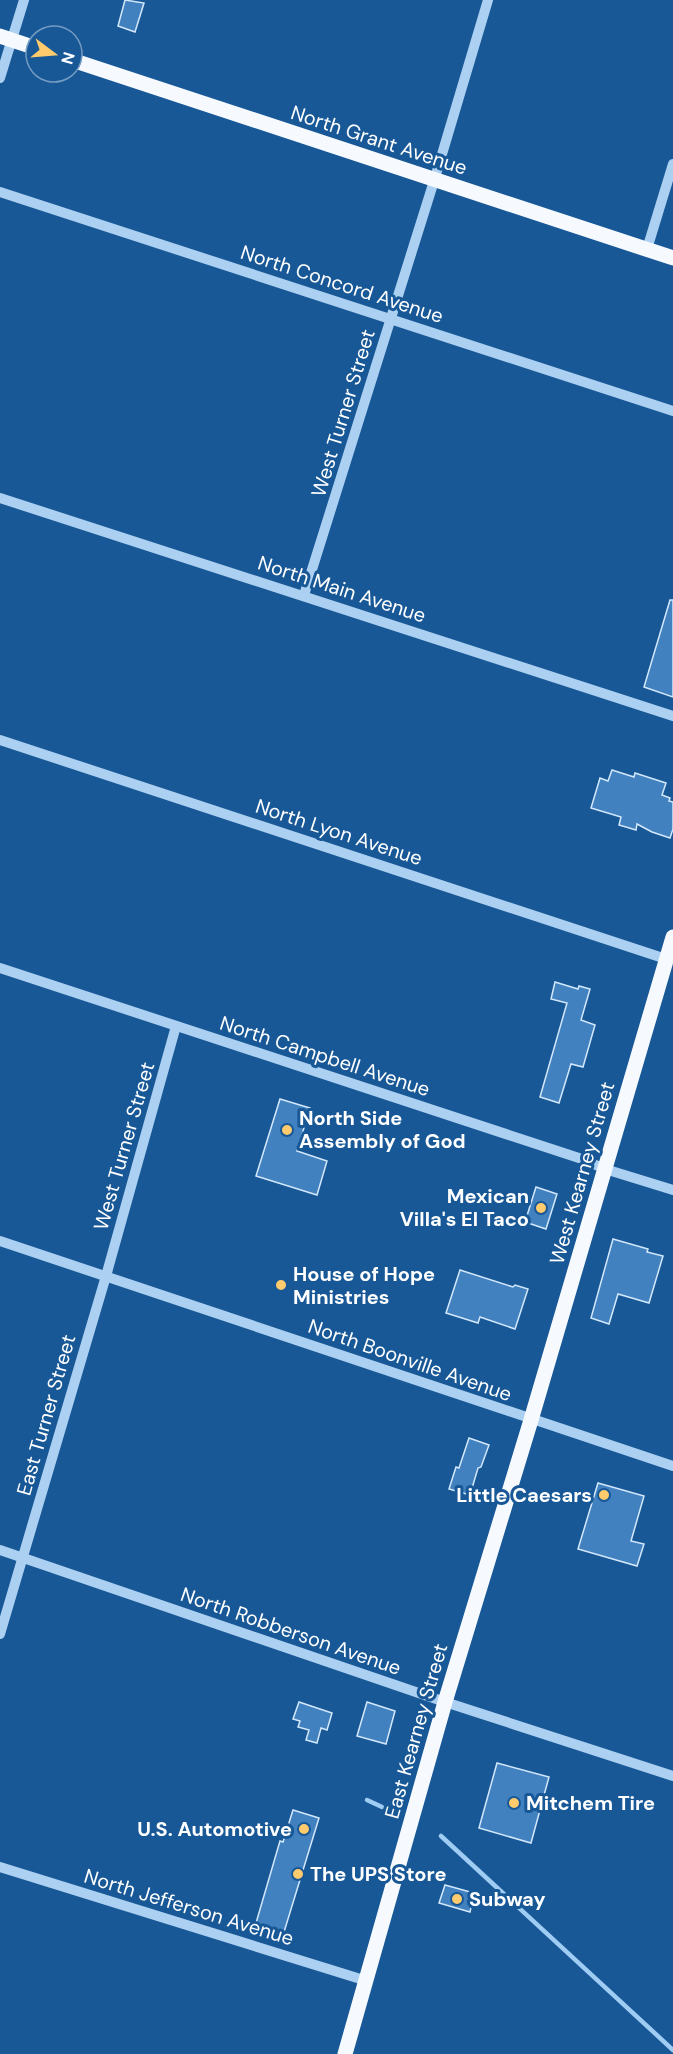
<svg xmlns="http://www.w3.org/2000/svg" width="673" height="2054" font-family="'DM Sans',sans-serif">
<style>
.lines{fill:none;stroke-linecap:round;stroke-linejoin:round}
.stream{stroke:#9fccf3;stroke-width:4.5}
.building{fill:#4181bf;stroke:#d3e8fc;stroke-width:1.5}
.minor{stroke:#acd0f1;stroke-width:10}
.major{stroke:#f6faff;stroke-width:15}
.poi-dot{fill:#ffcb6c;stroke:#185897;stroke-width:2}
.labels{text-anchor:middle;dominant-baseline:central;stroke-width:6;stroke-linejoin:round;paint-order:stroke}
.street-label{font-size:20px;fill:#fff;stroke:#185897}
.poi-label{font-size:20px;font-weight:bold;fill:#fff;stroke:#185897;text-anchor:start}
</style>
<rect width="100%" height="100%" fill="#185897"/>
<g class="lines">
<!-- stream -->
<g class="stream">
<polyline points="367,1800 382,1807"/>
<polyline points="441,1836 673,2050"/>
</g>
</g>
<!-- building -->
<g class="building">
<polygon points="125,0 144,3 135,32 118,26"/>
<polygon points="670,600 673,600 673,697 644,687"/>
<polygon points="612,770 634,777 635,773 666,783 662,795 670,798 669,801 673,802 673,829 670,838 652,832 637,824 636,830 619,825 621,817 591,808 600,778 608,781"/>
<polygon points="555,982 578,989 579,986 590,989 581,1020 595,1025 583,1067 571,1064 559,1103 540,1097 567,1003 551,999"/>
<polygon points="280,1099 310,1108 297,1151 327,1161 317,1195 256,1176"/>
<polygon points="536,1187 557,1194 546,1229 525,1222"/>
<polygon points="613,1239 648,1249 647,1252 663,1256 649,1303 618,1294 609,1324 591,1318"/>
<polygon points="460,1270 513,1287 515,1285 528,1289 515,1329 480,1317 478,1323 446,1313"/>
<polygon points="469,1438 489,1445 481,1467 478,1468 470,1495 449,1489 456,1467 459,1468"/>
<polygon points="598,1483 644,1496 631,1541 644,1544 637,1566 578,1549"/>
<polygon points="299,1702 332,1713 327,1730 321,1728 317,1743 306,1740 309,1730 298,1727 300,1721 293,1719"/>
<polygon points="367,1702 395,1711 386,1744 357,1736"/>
<polygon points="497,1763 549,1777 531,1843 479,1828"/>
<polygon points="293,1810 319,1818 284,1932 256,1923 280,1841 283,1842"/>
<polygon points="445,1885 474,1893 470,1912 439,1903"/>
</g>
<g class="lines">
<!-- minor -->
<g class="minor">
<polyline points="0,78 24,0"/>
<polyline points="0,192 673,411"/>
<polyline points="647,249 673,164"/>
<polyline points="0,498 673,716"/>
<polyline points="304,595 434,181 488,0"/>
<polyline points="0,740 666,959"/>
<polyline points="0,968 582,1159 605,1169 673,1190"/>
<polyline points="0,1241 673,1466"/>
<polyline points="0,1550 445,1702 673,1776"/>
<polyline points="0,1634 106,1276 176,1026"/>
<polyline points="0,1867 367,1981"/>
</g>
<!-- major -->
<g class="major">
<polyline points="0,36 36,48"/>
<polyline points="72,60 673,258"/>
<polyline points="345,2054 445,1702 531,1420 673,937"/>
</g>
</g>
<!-- markers -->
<g class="poi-dot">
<circle cx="287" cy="1130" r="6"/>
<circle cx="541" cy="1208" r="6"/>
<circle cx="281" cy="1285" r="6"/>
<circle cx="604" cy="1495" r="6"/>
<circle cx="514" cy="1803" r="6"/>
<circle cx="304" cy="1829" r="6"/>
<circle cx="298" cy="1874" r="6"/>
<circle cx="457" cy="1899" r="6"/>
</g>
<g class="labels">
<!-- street labels -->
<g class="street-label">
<text transform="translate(379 140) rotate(18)">North Grant Avenue</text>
<text transform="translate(342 284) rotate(18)">North Concord Avenue</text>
<text transform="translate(343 413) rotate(-73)">West Turner Street</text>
<text transform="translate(342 589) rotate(18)">North Main Avenue</text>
<text transform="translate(339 832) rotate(18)">North Lyon Avenue</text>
<text transform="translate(325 1056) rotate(18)">North Campbell Avenue</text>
<text transform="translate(124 1146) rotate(-74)">West Turner Street</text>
<text transform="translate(582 1173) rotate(-74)">West Kearney Street</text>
<text transform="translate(410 1360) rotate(19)">North Boonville Avenue</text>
<text transform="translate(46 1415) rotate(-74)">East Turner Street</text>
<text transform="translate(291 1631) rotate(19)">North Robberson Avenue</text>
<text transform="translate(416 1731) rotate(-74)">East Kearney Street</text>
<text transform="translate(189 1907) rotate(17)">North Jefferson Avenue</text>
</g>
<!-- poi labels -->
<g class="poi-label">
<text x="299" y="1118">North Side<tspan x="299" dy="23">Assembly of God</tspan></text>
<text x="529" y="1196" text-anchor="end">Mexican<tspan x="529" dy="23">Villa's El Taco</tspan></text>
<text x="293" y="1274">House of Hope<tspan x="293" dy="23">Ministries</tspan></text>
<text x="592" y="1495" text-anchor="end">Little Caesars</text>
<text x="526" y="1803">Mitchem Tire</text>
<text x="292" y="1829" text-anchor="end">U.S. Automotive</text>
<text x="310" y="1874">The UPS Store</text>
<text x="469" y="1899">Subway</text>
</g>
</g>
<!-- north arrow -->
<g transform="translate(54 54) rotate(106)"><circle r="28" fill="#185897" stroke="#749bc1" stroke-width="1.5"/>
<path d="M0-4.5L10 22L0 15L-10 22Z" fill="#ffcb6c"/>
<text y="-9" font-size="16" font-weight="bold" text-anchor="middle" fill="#ffffff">N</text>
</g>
</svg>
